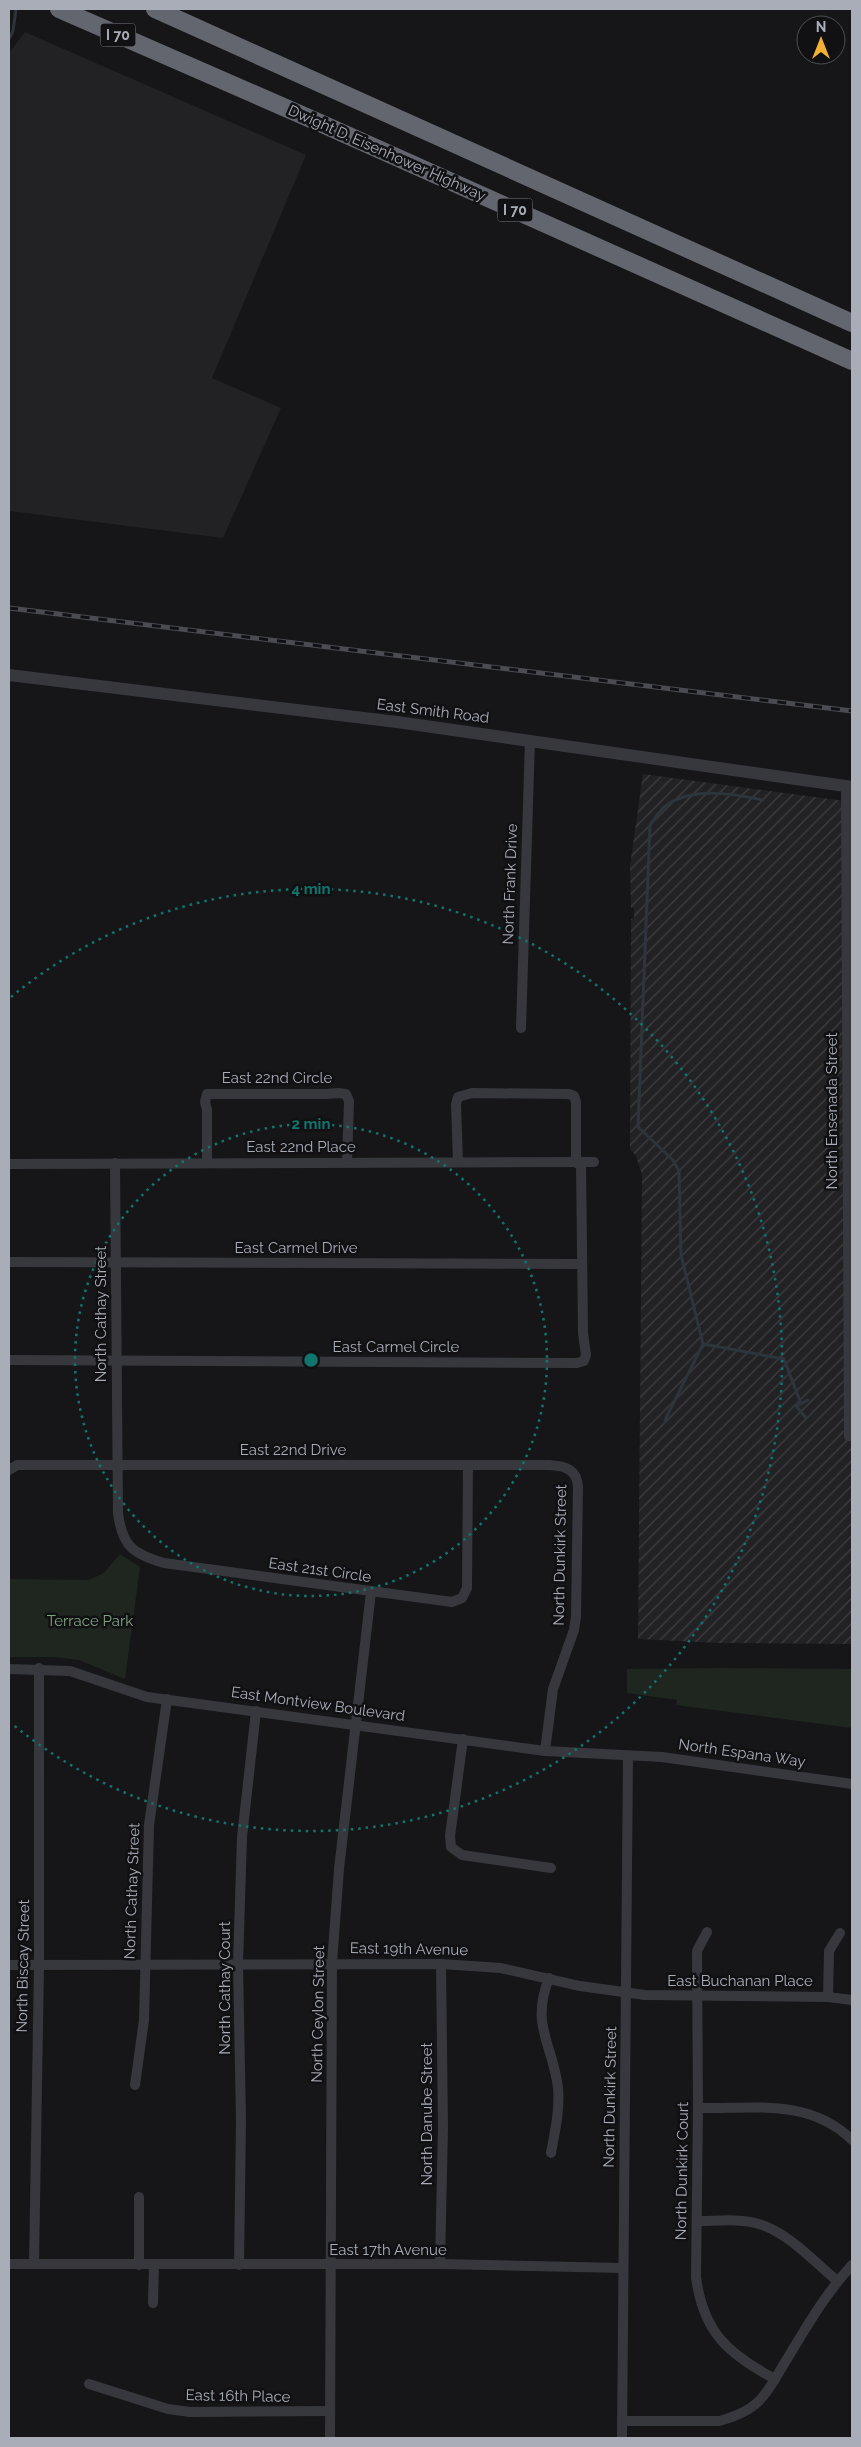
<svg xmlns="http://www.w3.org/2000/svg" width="861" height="2447" font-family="Raleway,sans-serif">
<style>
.built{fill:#222225}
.industrial{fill:url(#industrial-furrows)}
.green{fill:#1e261f}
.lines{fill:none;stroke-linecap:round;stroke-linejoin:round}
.stream{stroke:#2c353c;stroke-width:3}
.minor{stroke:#37383d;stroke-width:10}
.tertiary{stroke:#37383d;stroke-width:12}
.motorway{stroke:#63666e;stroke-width:18}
.rail-casing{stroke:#4a4c52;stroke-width:5}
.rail{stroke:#111113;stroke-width:3;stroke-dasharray:9;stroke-linecap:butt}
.ring{fill:none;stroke:#0f766e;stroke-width:2.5;stroke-dasharray:2.5 5}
.labels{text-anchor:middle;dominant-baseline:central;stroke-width:5;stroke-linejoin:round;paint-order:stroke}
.shield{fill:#111113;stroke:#7b7e86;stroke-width:1}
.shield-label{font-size:14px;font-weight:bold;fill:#a8adb8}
.street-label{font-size:15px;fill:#a8adb8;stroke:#111113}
.park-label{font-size:15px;fill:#7fa381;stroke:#111113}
.centre{fill:#0f766e;stroke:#111113;stroke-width:2.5}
.ring-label{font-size:15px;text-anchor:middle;font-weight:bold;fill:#0f766e;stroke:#111113;stroke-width:5;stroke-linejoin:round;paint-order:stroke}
</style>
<defs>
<pattern id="industrial-furrows" width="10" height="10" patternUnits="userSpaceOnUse" patternTransform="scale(1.25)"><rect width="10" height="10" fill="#222225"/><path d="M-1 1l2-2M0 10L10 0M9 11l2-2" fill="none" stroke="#3f3f43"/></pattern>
</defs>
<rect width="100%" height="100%" fill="#161618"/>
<!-- built -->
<polygon class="built" points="25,32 306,155 212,378 281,408 223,538 9,511 9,53"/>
<!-- industrial -->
<polygon class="industrial" points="643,774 852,802 852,1644 718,1643 638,1639 642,1175 636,1156 630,1149 631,919 634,918 634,908 631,908 630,866"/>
<!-- green -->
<g class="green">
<polygon points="120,1554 140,1567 125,1679 79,1660 54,1657 9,1657 9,1579 89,1580 104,1573"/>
<polygon points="721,1668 852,1669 852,1728 676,1705 677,1700 627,1693 627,1669"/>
</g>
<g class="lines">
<!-- stream -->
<g class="stream">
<polyline points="9,39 13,31 16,9"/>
<path d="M763,800C734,794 695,787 668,804C660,809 655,818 650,825L638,1127L673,1160L679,1171L681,1255L703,1344L784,1359L800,1401L796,1406L806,1418"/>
<polyline points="797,1406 808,1400"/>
<polyline points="665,1420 703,1344"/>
</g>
<!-- minor -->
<g class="minor">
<polyline points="846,786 849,1436 852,1436"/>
<polyline points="521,1028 530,740"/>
<polyline points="207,1162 207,1110 205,1102 207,1094 326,1094 338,1093 346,1094 349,1101 347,1162"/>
<polyline points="458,1162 456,1104 458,1097 472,1093 569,1094 574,1096 576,1102 576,1163"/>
<path d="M115,1163L118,1513C122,1546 133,1554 164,1563L452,1602L462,1598L467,1588L468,1466"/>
<polyline points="9,1164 594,1162"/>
<polyline points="9,1262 582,1264"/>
<polyline points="9,1360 577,1363 584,1361 586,1355 583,1333 581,1163"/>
<path d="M9,1470L17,1465H549C565,1466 577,1469 578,1487L576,1617L574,1630L553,1689L545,1751"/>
<polyline points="9,1669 70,1671 147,1697 545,1751 662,1757 852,1784"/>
<polyline points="463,1739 450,1836 451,1847 462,1855 551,1868"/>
<path d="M707,1932L697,1951L698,2108L696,2277C703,2332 728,2354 775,2379"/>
<polyline points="9,1965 441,1964 501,1968 580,1986 645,1995 828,1997 852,2000"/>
<path d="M549,1978C530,2026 553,2044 558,2088C560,2110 555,2131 551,2153"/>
<polyline points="828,1997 829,1951 840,1933"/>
<polyline points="135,2085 144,2020 149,1825 167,1699"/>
<path d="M698,2108C754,2109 809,2098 852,2140"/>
<polyline points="139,2197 139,2265"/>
<path d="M697,2221C717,2221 739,2218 759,2224C786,2231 816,2263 837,2281"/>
<polyline points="9,2264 440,2264 623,2268"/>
<polyline points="34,2264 39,1965 39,1668"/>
<polyline points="440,2264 443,2127 441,1964"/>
<polyline points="239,2265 241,2120 238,1964 242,1837 256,1711"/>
<polyline points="153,2303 154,2265"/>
<polyline points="89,2384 168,2409 190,2412 330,2411"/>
<path d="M622,2421H719C734,2417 748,2412 759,2401C771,2389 778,2373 787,2359C807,2326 826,2293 852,2265"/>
<polyline points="330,2438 332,1963 339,1869 371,1592"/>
<polyline points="622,2438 628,1756"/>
</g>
<!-- tertiary -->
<polyline class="tertiary" points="9,675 397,722 852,787"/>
<!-- motorway -->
<g class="motorway">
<polyline points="59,9 320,123 852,361"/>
<polyline points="155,9 852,323"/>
</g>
<defs>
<polyline id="rail" points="9,608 852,711"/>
</defs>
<!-- rail casing -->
<use href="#rail" class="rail-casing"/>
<!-- rail -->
<use href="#rail" class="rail"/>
</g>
<!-- distance rings -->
<g class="ring">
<circle cx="311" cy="1360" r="236"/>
<path d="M11 997A471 471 0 1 1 11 1723"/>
</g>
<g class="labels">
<!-- shield labels -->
<g class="shield">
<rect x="100.5" y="23.5" width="35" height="23" rx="4"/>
<rect x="497.5" y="198.5" width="35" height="23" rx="4"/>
</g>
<g class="shield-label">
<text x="118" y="35">I 70</text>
<text x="515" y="210">I 70</text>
</g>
<!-- street labels -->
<g class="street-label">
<text transform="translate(387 153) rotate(24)">Dwight D. Eisenhower Highway</text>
<text transform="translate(433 711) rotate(7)">East Smith Road</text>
<text transform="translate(510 884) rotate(-88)">North Frank Drive</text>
<text x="277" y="1078">East 22nd Circle</text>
<text transform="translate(832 1111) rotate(-90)">North Ensenada Street</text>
<text x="301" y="1147">East 22nd Place</text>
<text x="296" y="1248">East Carmel Drive</text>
<text transform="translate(101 1314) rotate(-90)">North Cathay Street</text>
<text x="396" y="1347">East Carmel Circle</text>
<text x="293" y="1450">East 22nd Drive</text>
<text transform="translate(560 1555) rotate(-89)">North Dunkirk Street</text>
<text transform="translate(320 1570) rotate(8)">East 21st Circle</text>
<text transform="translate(318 1704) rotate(8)">East Montview Boulevard</text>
<text transform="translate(742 1753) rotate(8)">North Espana Way</text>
<text transform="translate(132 1891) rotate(-88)">North Cathay Street</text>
<text transform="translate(409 1949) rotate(1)">East 19th Avenue</text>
<text transform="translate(23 1966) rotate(-89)">North Biscay Street</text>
<text x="740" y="1981">East Buchanan Place</text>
<text transform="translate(225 1988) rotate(-90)">North Cathay Court</text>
<text transform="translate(318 2014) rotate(-89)">North Ceylon Street</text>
<text transform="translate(610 2097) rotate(-89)">North Dunkirk Street</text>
<text transform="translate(427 2114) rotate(-90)">North Danube Street</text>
<text transform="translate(682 2171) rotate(-89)">North Dunkirk Court</text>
<text x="388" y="2250">East 17th Avenue</text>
<text transform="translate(238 2396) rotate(1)">East 16th Place</text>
</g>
<!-- park labels -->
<g class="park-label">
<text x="90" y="1621">Terrace Park</text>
</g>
</g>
<circle cx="311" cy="1360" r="8" class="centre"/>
<g class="ring-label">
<text x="311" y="894">4 min</text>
<text x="311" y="1129">2 min</text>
</g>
<!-- border -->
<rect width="861" height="2447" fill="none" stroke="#a8adb8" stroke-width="20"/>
<!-- north arrow -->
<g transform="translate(821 40)"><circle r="24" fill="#111113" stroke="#4d4f55"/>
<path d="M0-4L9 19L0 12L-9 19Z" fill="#f2b134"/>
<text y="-8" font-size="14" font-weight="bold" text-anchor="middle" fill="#a8adb8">N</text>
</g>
</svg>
